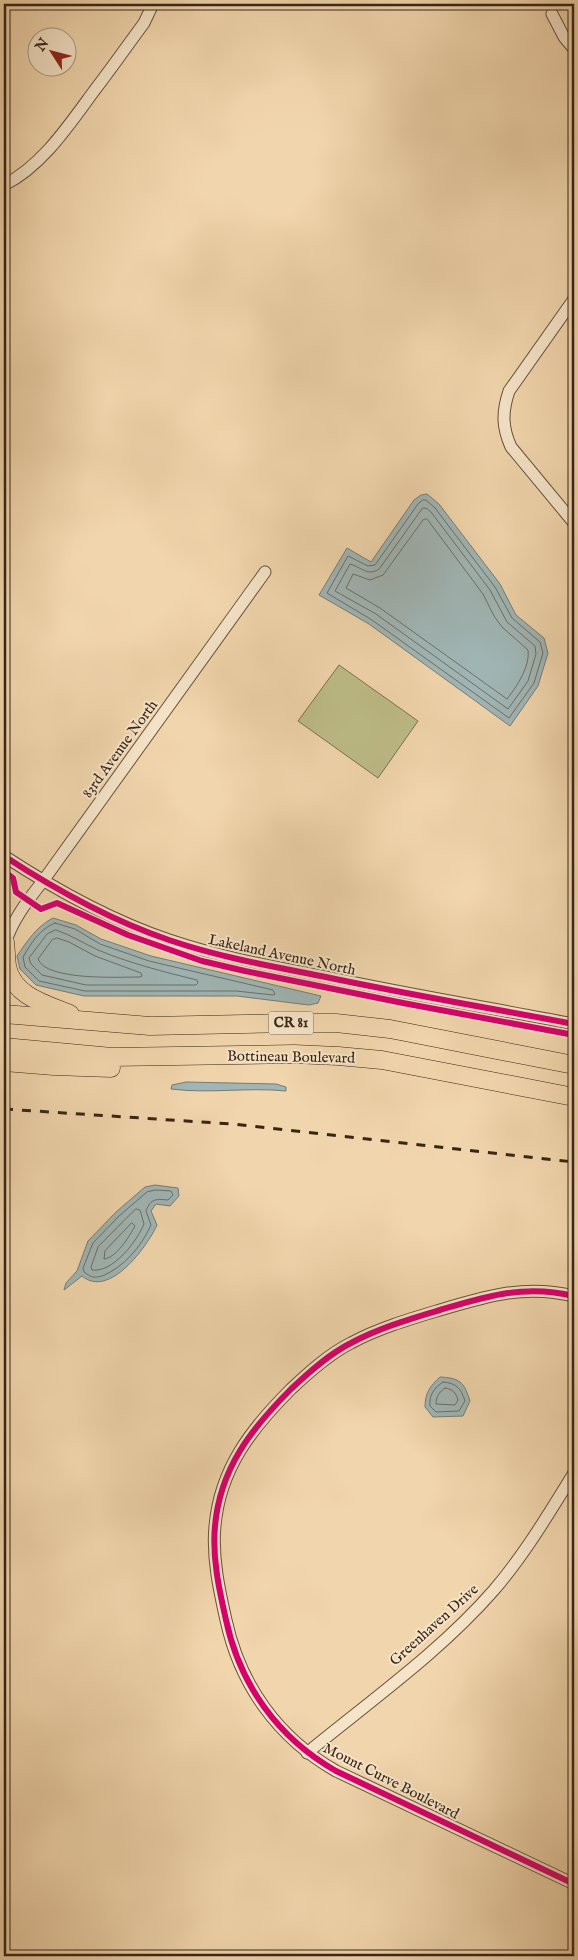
<svg xmlns="http://www.w3.org/2000/svg" width="578" height="1960" font-family="'IM FELL English',serif">
<style>
.green{fill:#bdbc87;stroke:#7b704e}
.water{fill:#a0b6b6;stroke:#777c76}
.lines{fill:none;stroke-linecap:round;stroke-linejoin:round}
.shore{stroke:#6c6e66;stroke-width:1}
.minor-casing{stroke:#67513c;stroke-width:13}
.highway-casing{stroke:#392516;stroke-width:19}
.minor{stroke:#f6e4c9;stroke-width:11}
.highway{stroke:#f1d5ac;stroke-width:18}
.rail{stroke:#392516;stroke-width:3;stroke-dasharray:9 9;stroke-linecap:butt}
.cycleway-casing{stroke:#f6e4c9;stroke-width:9}
.cycleway{stroke:#d6006c;stroke-width:6}
.labels{text-anchor:middle;dominant-baseline:central;stroke-width:4;stroke-linejoin:round;paint-order:stroke}
.shield{fill:#f6e4c9;stroke:#725e4c;stroke-width:1}
.shield-label{font-size:14px;font-weight:bold;fill:#392516}
.street-label{font-size:15px;fill:#392516;stroke:#f6e4c9}
</style>
<rect width="100%" height="100%" fill="#f1d5ac"/>
<filter id="stains"><feTurbulence type="fractalNoise" baseFrequency=".004" numOctaves="4"/><feColorMatrix values="0 0 0 0 .2 0 0 0 0 .09 0 0 0 0 .02 0 0 0 .5 -.17"/></filter>
<radialGradient id="worn" r=".72"><stop offset=".6" stop-color="#630" stop-opacity="0"/><stop offset="1" stop-color="#630" stop-opacity=".3"/></radialGradient>
<!-- green -->
<polygon class="green" points="339,665 418,721 378,778 298,721"/>
<!-- water -->
<g class="water">
<polygon points="427,494 439,504 500,584 516,615 544,638 548,653 538,686 510,726 369,624 319,595 347,548 371,562 414,500 421,495"/>
<path d="M53,918L76,925L101,939L151,956L321,996L318,1003L309,1005L237,996H84L36,985L20,969L17,956C28,940 36,927 53,918Z"/>
<path d="M186,1082L276,1084L286,1087V1091C248,1087 209,1094 171,1089L172,1085Z"/>
<path d="M155,1185L178,1188L179,1196L170,1206L156,1204L151,1211L157,1225C147,1247 109,1299 82,1276L64,1290L66,1283L77,1271L88,1241L116,1212L145,1187Z"/>
<path d="M440,1377C460,1378 464,1382 470,1401L463,1416L433,1417L425,1407C425,1393 430,1386 440,1377Z"/>
</g>
<g class="lines">
<!-- shore -->
<g class="shore">
<polygon points="423,500 426,500 435,508 495,587 512,618 540,642 543,653 534,683 509,718 372,620 327,593 348,556 368,566 375,565 418,504"/>
<path d="M423,508H426L431,512L490,590L507,622L535,646L536,654L528,681L508,709L376,614L335,591L350,564C361,567 368,577 379,569Z"/>
<path d="M427,519L483,594L494,616L502,627L528,650C530,667 517,686 507,699L380,608L346,588L353,574L370,580L383,575L423,520Z"/>
<path d="M55,923L75,929L100,944L149,961L273,990L275,994L273,995L236,991H85L39,981L25,967L23,957C31,943 40,929 55,923Z"/>
<path d="M56,930C71,935 83,943 98,950C129,963 164,972 197,980L198,983L196,985H86L42,975L31,964L29,958L47,934Z"/>
<path d="M57,938L69,942L95,956L141,973L142,976L140,977C119,977 46,981 38,959L52,940Z"/>
<path d="M156,1190L171,1191L173,1195L168,1200C156,1199 151,1198 146,1211L151,1225C141,1247 124,1267 102,1276C98,1277 94,1278 90,1276C88,1275 86,1273 84,1272L83,1268L93,1243L119,1216L147,1192Z"/>
<path d="M136,1209L140,1210L144,1224C137,1241 113,1273 92,1270L91,1267L98,1247Z"/>
<path d="M132,1223L135,1226C129,1237 116,1258 104,1259L105,1251Z"/>
<path d="M443,1382C456,1383 461,1388 465,1401L459,1411L436,1412L430,1406C429,1395 434,1388 443,1382Z"/>
<path d="M445,1388C453,1389 456,1393 458,1400L455,1405L436,1404C436,1397 439,1392 445,1388Z"/>
</g>
<defs>
<g id="minor">
<polyline points="552,14 564,37 574,49"/>
<path d="M4,185C42,166 69,125 94,91C111,69 127,46 144,23L153,4"/>
<path d="M574,299L509,391C502,412 502,427 511,447L574,523"/>
<path d="M4,856C56,890 110,920 169,940C219,957 270,966 321,976C405,994 490,1008 574,1024"/>
<path d="M4,947C11,922 27,901 43,881L265,572"/>
<path d="M574,1296C525,1284 487,1296 440,1310C410,1319 379,1328 351,1343C329,1354 309,1372 291,1389C252,1428 220,1468 215,1526C212,1557 219,1589 226,1620C240,1685 278,1738 336,1771L574,1884"/>
<path d="M307,1753C370,1701 440,1652 494,1590C525,1554 549,1513 574,1473"/>
</g>
<g id="highway">
<path d="M5,942C6,950 6,958 7,966C13,996 45,1004 70,1014"/>
<polyline points="4,1014 150,1026 291,1023 336,1023 390,1029 574,1065"/>
<polyline points="4,1047 112,1057 294,1054 338,1056 382,1060 574,1097"/>
<polyline points="4,1062 54,1066 111,1068"/>
</g>
</defs>
<!-- minor casing -->
<use href="#minor" class="minor-casing"/>
<!-- highway casing -->
<use href="#highway" class="highway-casing"/>
<!-- minor -->
<use href="#minor" class="minor"/>
<!-- highway -->
<use href="#highway" class="highway"/>
<!-- rail -->
<polyline class="rail" points="4,1109 232,1124 574,1162"/>
<defs>
<g id="cycleway">
<path d="M4,856C56,890 110,920 169,940C219,957 270,966 321,976C405,994 490,1008 574,1024"/>
<polyline points="4,871 13,878 16,892 41,909 57,903 128,935 202,961 245,971 403,1003 574,1035"/>
<path d="M574,1296C525,1284 487,1296 440,1310C410,1319 379,1328 351,1343C329,1354 309,1372 291,1389C252,1428 220,1468 215,1526C212,1557 219,1589 226,1620C240,1685 278,1738 336,1771L574,1884"/>
</g>
</defs>
<!-- cycleway casing -->
<use href="#cycleway" class="cycleway-casing"/>
<!-- cycleway -->
<use href="#cycleway" class="cycleway"/>
</g>
<g class="labels">
<!-- shield labels -->
<rect class="shield" x="268.5" y="1011.5" width="45" height="23" rx="4"/>
<g class="shield-label">
<text x="291" y="1023">CR 81</text>
</g>
<!-- street labels -->
<g class="street-label">
<text transform="translate(120 749) rotate(-54)">83rd Avenue North</text>
<text transform="translate(282 955) rotate(12)">Lakeland Avenue North</text>
<text transform="translate(291 1057) rotate(1)">Bottineau Boulevard</text>
<text transform="translate(434 1625) rotate(-42)">Greenhaven Drive</text>
<text transform="translate(391 1781) rotate(27)">Mount Curve Boulevard</text>
</g>
</g>
<!-- margin -->
<rect width="578" height="1960" fill="none" stroke="#f1d5ac" stroke-width="20"/>
<rect x="5" y="5" width="568" height="1950" fill="none" stroke="#392516" stroke-width="2.5"/>
<rect x="10" y="10" width="558" height="1940" fill="none" stroke="#392516"/>
<!-- north arrow -->
<g transform="translate(52 52) rotate(306)"><circle r="24" fill="#f6e4c9" stroke="#aa9881"/>
<path d="M0-4L9 19L0 12L-9 19Z" fill="#8f2418"/>
<text y="-8" font-size="14" font-weight="bold" text-anchor="middle" fill="#392516">N</text>
</g>
<rect width="100%" height="100%" filter="url(#stains)"/>
<rect width="100%" height="100%" fill="url(#worn)"/>
</svg>
